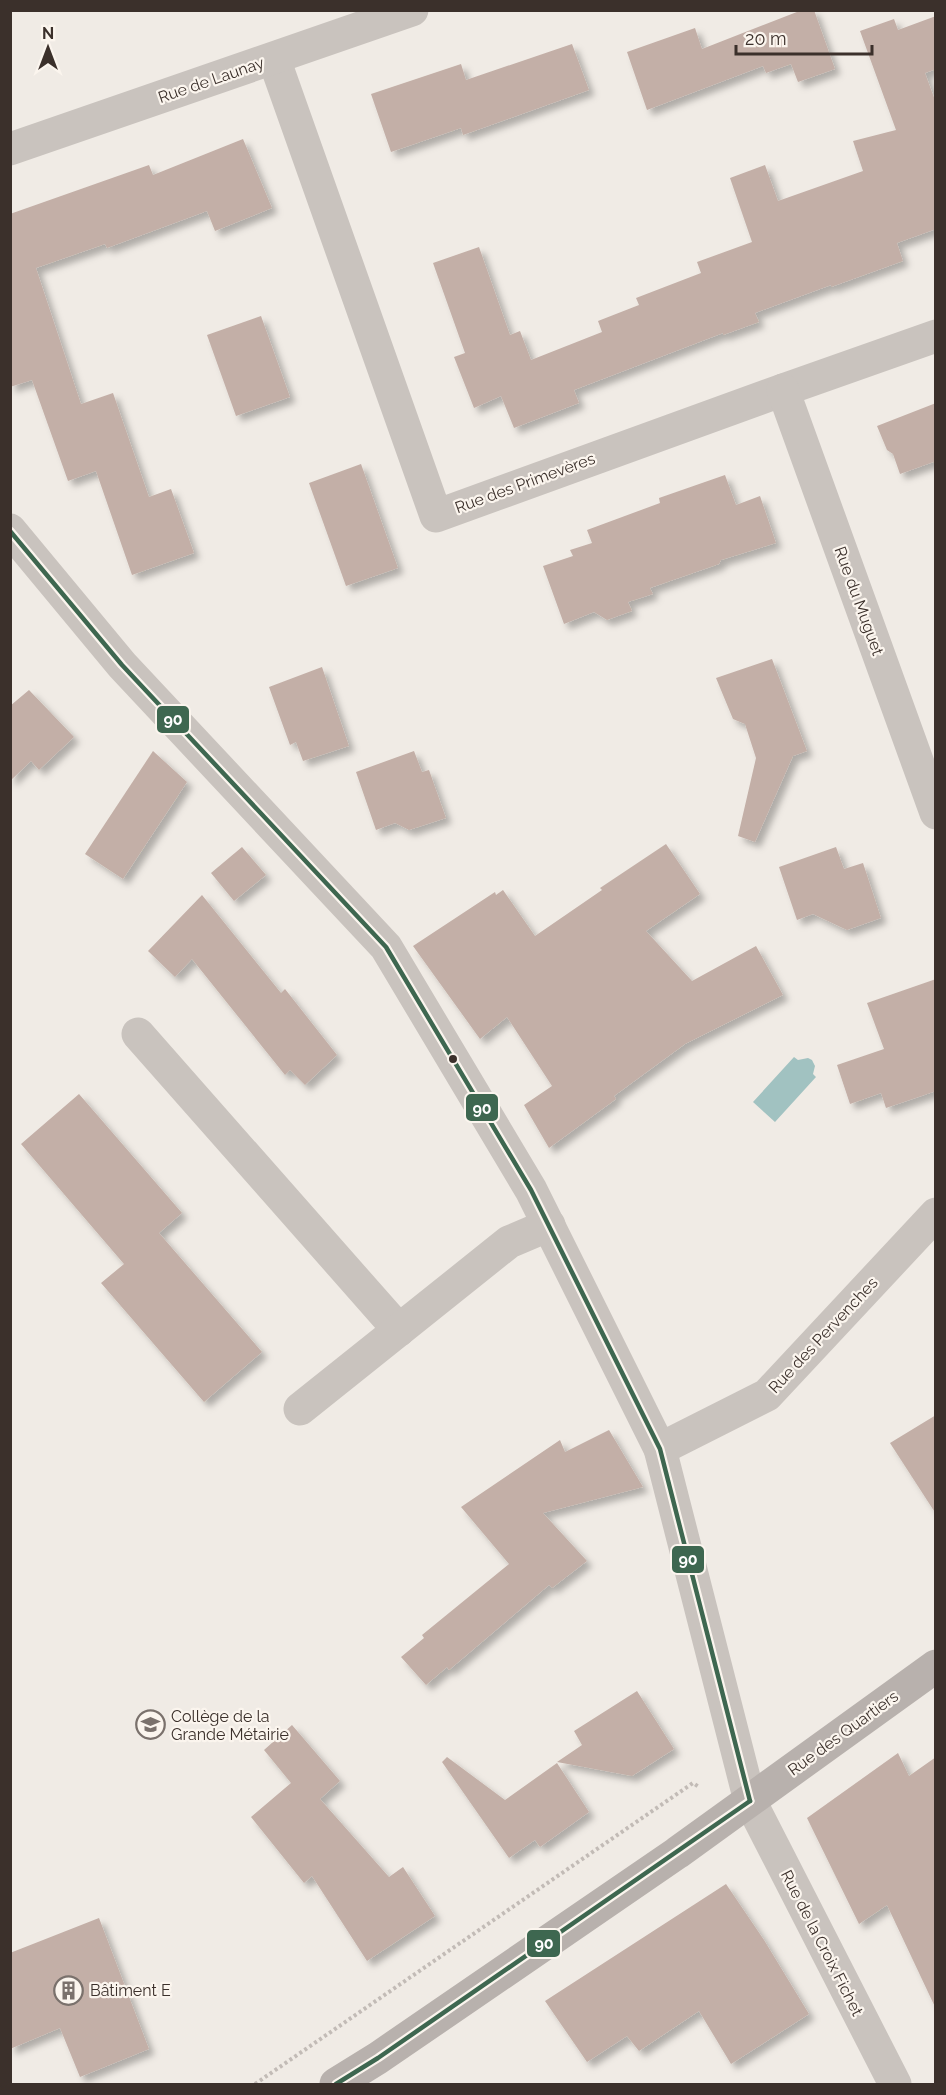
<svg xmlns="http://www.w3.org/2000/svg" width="946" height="2095" font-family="Raleway,sans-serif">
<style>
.water{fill:#a1c2c1}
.building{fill:#c3afa7;filter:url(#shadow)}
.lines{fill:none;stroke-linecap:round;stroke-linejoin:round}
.path{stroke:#c2bbb6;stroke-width:4;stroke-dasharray:3 3;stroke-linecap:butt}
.minor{stroke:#c9c3be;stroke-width:33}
.major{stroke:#b8b1ad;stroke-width:33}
.bus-1-casing{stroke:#fbf5ee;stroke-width:9}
.bus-1{stroke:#3e6750;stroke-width:4.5}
.bus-dot{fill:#3b302b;stroke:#fbf5ee;stroke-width:2}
.labels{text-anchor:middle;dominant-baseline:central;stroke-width:4.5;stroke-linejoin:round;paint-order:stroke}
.street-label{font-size:16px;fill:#3b302b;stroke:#fbf5ee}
.poi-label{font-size:16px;fill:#3b302b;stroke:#fbf5ee;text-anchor:start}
.line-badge{stroke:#fbf5ee;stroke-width:2}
.badge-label{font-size:16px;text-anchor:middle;font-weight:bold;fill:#fff}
</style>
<defs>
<filter id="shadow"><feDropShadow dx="5.5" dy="5.5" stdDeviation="3" flood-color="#0004"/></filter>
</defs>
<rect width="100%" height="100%" fill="#f0ebe5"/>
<!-- water -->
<polygon class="water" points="794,1057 798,1060 808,1058 812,1060 815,1066 813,1074 816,1077 775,1122 753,1102"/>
<!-- building -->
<g class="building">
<polygon points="802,10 814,10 835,69 798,82 791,64 766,73 763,66 647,110 627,52 695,28 702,49"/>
<polygon points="936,16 936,69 925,73 936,103 936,229 897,243 903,261 831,287 831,285 755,313 759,322 723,335 723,333 574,390 579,403 514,428 501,396 474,408 454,357 465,353 433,263 479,247 510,335 520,331 531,360 602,332 598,321 639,305 636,298 701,273 697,262 752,242 730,178 765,165 778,201 863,171 853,141 896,130 860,31 894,19 898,30"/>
<polygon points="572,44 589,90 463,135 461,128 391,152 371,94 461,64 466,80"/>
<polygon points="243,139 272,208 215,231 207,211 107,248 105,244 36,268 81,404 113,393 149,497 171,489 194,553 132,575 96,471 68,481 32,380 10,387 10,214 149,165 153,175"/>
<polygon points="261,316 290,397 236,416 207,335"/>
<polygon points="936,403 936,461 900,474 893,454 887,450 877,426"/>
<polygon points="361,464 398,568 346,586 309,483"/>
<polygon points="725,475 736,505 760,496 776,543 721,560 719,564 650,588 653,594 628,602 632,611 607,620 594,612 564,624 543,566 573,556 570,550 592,543 587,530 660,503 659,498"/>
<polygon points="772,659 807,751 793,756 755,842 738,836 756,758 745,724 733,719 716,678"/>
<polygon points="322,667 349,746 303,761 296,742 290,745 269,687"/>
<polygon points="29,690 74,737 39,770 31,761 10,781 10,706"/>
<polygon points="153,751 187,782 123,879 85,854"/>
<polygon points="414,751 422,772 429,770 446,818 409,830 395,823 376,830 356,772"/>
<polygon points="666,844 700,894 646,931 692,981 756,946 783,995 685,1044 614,1096 616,1099 549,1148 524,1105 552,1086 507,1017 480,1039 413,946 495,892 496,895 503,890 535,936 602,890 600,888"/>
<polygon points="242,847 266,875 234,901 211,873"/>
<polygon points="836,847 844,869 863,863 881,918 847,930 813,914 797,920 779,867"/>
<polygon points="202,895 281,993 285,989 337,1055 305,1085 290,1070 285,1075 192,959 175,977 148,951"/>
<polygon points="936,979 936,1091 886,1108 881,1093 850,1104 837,1065 884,1049 867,1003"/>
<polygon points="79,1094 182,1213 159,1233 262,1352 204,1402 101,1283 124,1264 21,1144"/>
<polygon points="936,1415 936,1514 890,1443"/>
<polygon points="609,1430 643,1487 543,1513 587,1561 552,1588 549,1585 449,1670 447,1667 426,1685 401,1657 424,1638 422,1635 509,1564 461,1507 560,1440 565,1452"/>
<polygon points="637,1691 674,1749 632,1776 557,1762 582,1745 574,1731"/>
<polygon points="292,1725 340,1781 320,1799 389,1877 403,1867 435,1916 367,1961 312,1876 304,1883 251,1817 291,1783 264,1750"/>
<polygon points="898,1753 909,1776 936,1757 936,2009 887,1905 859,1924 807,1818"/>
<polygon points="447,1757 505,1800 557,1763 589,1812 540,1847 535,1840 509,1858 442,1762"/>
<polygon points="726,1884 764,1940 809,2014 731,2064 699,2011 639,2051 627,2036 587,2062 545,2001"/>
<polygon points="99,1918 149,2049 80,2077 60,2028 10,2049 10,1953"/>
</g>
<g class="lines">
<!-- path -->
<polyline class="path" points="255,2084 693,1783 699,1787"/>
<!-- minor -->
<g class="minor">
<polyline points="274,59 436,516 783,390 936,336"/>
<polyline points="10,149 412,10"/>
<polyline points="783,390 936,813"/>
<polyline points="10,530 122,665 386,947 531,1190 660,1449 750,1801 895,2084"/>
<polyline points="138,1034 399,1330"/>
<polyline points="300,1409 509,1242 549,1225"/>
<polyline points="660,1449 767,1395 936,1214"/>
</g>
<!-- major -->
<polyline class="major" points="336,2084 378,2058 677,1853 936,1666"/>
<defs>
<g id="bus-1">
<polyline points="10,531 122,665 386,947 531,1190 660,1449 750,1801"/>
<polyline points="336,2084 378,2058 750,1801"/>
</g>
</defs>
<!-- bus-1 casing -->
<use href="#bus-1" class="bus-1-casing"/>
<!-- bus-1 -->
<use href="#bus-1" class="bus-1"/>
</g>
<!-- icons -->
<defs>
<symbol id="school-ring" viewBox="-11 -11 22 22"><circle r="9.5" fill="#fbf5ee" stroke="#7a716c" stroke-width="1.5"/><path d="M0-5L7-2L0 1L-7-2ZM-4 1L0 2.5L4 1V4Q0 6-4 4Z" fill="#7a716c"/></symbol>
<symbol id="building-ring" viewBox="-11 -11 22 22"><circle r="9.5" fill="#fbf5ee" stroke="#7a716c" stroke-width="1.5"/><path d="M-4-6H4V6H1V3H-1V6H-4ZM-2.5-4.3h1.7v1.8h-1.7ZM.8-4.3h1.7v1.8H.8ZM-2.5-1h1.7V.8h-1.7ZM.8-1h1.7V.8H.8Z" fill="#7a716c"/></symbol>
</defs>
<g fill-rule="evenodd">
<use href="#school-ring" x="134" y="1708" width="33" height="33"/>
<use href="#building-ring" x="52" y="1974" width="33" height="33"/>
</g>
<!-- markers -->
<circle class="bus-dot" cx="453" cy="1059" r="5"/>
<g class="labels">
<!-- street labels -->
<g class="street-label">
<text transform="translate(211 80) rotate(-19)">Rue de Launay</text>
<text transform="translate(525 483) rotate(-20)">Rue des Primevères</text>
<text transform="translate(859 601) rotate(70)">Rue du Muguet</text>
<text transform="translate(823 1335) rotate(-47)">Rue des Pervenches</text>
<text transform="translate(843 1733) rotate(-36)">Rue des Quartiers</text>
<text transform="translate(822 1943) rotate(63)">Rue de la Croix Fichet</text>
</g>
<!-- poi labels -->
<g class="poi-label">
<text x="171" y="1716">Collège de la<tspan x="171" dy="18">Grande Métairie</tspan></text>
<text x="90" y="1990">Bâtiment E</text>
</g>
</g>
<g class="line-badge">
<rect x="156" y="705" width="34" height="29" rx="6" fill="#3e6750"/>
<rect x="465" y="1093" width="34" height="29" rx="6" fill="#3e6750"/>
<rect x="671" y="1545" width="34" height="29" rx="6" fill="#3e6750"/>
<rect x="526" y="1929" width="35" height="29" rx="6" fill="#3e6750"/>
</g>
<g class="badge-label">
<text x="173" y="725">90</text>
<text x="482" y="1114">90</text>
<text x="688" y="1565">90</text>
<text x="544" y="1949">90</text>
</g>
<!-- border -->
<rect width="946" height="2095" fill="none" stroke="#3b302b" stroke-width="24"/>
<!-- north arrow -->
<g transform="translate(48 48)" stroke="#fbf5ee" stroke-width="4.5" paint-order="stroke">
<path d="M0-4.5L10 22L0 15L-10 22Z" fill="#3b302b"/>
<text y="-9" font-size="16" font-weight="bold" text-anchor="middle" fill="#3b302b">N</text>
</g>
<!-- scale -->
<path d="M736 45v9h136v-9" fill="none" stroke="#3b302b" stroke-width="3"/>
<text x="745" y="45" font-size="18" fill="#3b302b" stroke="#fbf5ee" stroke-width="4.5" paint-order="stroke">20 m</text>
</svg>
